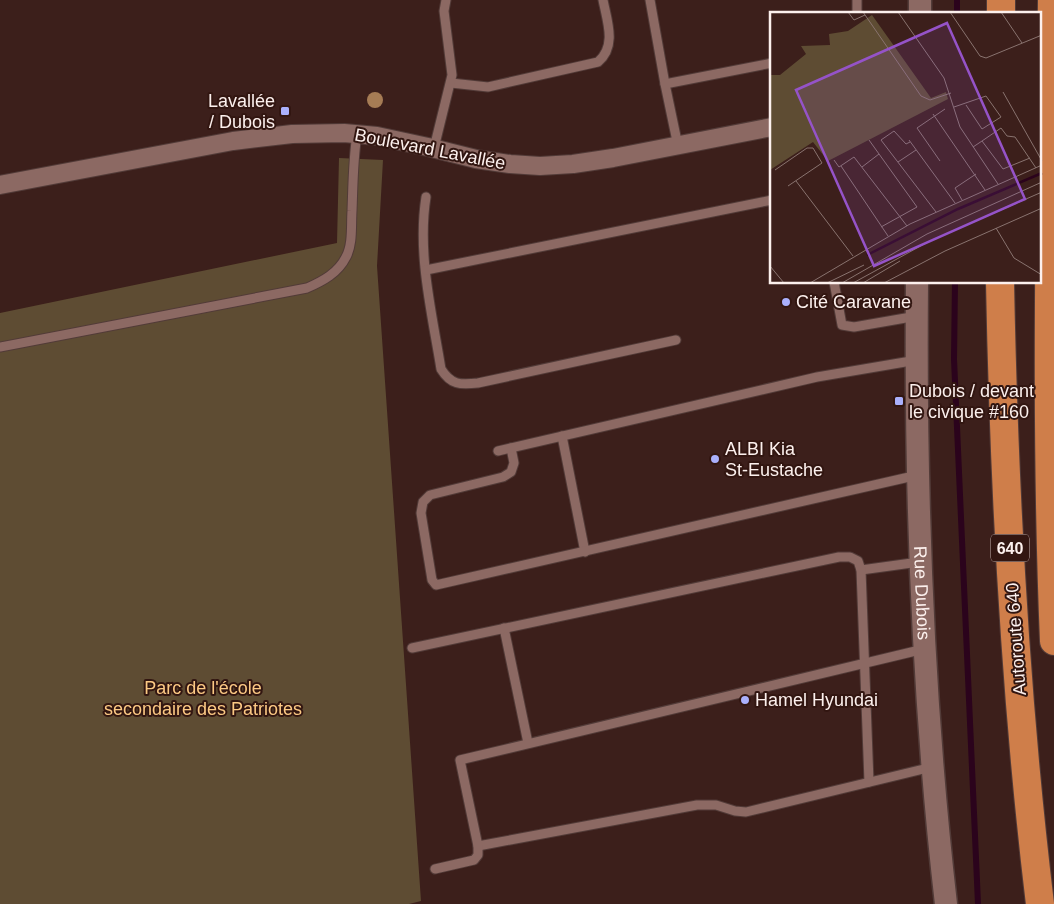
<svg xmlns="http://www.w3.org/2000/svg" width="1054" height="904" font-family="Arial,sans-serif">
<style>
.green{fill:#5e4c33}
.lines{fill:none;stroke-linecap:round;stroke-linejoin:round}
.stream{stroke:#2b031c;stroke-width:6}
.service-casing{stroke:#523b38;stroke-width:11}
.minor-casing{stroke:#523b38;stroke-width:20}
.tertiary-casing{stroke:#523b38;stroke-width:25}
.motorway-casing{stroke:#523b38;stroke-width:30}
.service{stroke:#8c6963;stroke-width:9}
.minor{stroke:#8c6963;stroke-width:18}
.tertiary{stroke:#8c6963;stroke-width:22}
.motorway{stroke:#cf7e4a;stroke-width:28}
.tree{fill:#a67c55}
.poi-dot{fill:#aab0fc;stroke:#321611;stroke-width:2}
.labels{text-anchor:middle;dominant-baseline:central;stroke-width:4;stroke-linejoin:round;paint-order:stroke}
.shield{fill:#321611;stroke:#bfafab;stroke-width:1}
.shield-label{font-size:16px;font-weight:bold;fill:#fcf0ed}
.poi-label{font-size:18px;fill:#fcf0ed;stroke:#321611;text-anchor:start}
.street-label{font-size:18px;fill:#fcf0ed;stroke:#321611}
.park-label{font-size:18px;fill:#fcc984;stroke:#321611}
.inset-river{fill:none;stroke:#2b031c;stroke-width:2.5}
.inset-road{fill:none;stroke:#89736f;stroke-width:1}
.view{fill:#9553c8;fill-opacity:0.15;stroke:#9553c8;stroke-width:2.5}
.inset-edge{fill:none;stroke:#fcf0ed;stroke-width:2.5}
</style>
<rect width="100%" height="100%" fill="#3c1f1b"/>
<!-- green -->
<polygon class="green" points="339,158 383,160 377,266 421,901 409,904 0,904 0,313 337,243"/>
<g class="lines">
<!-- stream -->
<g class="stream">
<polyline points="957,14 957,0"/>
<polyline points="955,282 954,359 978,904"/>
</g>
<defs>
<g id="service">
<polyline points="650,0 665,84"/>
<polyline points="857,14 857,0"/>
<path d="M451,83L488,87L598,62C617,46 607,21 603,0"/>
<polyline points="678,146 665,84 772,63"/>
<polyline points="434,148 452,75 444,11 446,0"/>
<path d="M426,197C417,254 432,313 441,369C451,385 460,385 478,383L676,340"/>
<polyline points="426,270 772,200"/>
<polyline points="834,282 842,325 854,327 917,316"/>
<path d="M0,347L307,288C323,281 338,273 346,257C353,244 351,226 352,211C353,185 353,160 357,134"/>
<polyline points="562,436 585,552"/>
<polyline points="511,448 514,463 511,472 503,477 430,495 423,502 421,513 432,580 436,585 918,475"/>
<polyline points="498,451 817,377 917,360"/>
<polyline points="861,570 919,562"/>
<polyline points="504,628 528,743"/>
<polyline points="412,648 839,557 850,557 858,561 861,570 869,782"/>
<polyline points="478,846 697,805 716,805 735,811 746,812 932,767"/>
<polyline points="435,869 474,860 478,855 478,846 460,760 924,649"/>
</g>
<polyline id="minor" points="0,185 233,141 292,134 344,133 377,136 428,147 476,159 510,164 540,166 573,164 613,158 772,127"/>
<g id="tertiary">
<polyline points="920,14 920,0"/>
<path id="s1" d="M917,282C915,490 922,697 946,904"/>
</g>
<g id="motorway">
<path d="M1052,0C1050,214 1045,427 1054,641"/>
<polyline points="1001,14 1001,0"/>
<path d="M1000,282C1004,490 1015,698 1040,904"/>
</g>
</defs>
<!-- service casing -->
<use href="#service" class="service-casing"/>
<!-- minor casing -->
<use href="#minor" class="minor-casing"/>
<!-- tertiary casing -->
<use href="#tertiary" class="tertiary-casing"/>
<!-- motorway casing -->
<use href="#motorway" class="motorway-casing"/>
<!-- service -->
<use href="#service" class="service"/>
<!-- minor -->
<use href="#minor" class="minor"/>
<!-- tertiary -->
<use href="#tertiary" class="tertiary"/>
<!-- motorway -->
<use href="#motorway" class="motorway"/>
</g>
<!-- trees -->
<circle class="tree" cx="375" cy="100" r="8"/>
<!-- markers -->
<g class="poi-dot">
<rect x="280" y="106" width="10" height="10" rx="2.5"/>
<circle cx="786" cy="302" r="5"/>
<rect x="894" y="396" width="10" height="10" rx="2.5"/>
<circle cx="715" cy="459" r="5"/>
<circle cx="745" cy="700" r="5"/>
</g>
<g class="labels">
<!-- shield labels -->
<rect class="shield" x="991" y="534.5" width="38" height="27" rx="4"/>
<g class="shield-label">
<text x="1010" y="548">640</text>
</g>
<!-- poi labels -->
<g class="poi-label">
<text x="275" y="101" text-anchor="end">Lavallée<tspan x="275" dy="21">/ Dubois</tspan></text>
<text x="796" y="302">Cité Caravane</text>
<text x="909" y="391">Dubois / devant<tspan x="909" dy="21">le civique #160</tspan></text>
<text x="725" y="449">ALBI Kia<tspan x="725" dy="21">St-Eustache</tspan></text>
<text x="755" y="700">Hamel Hyundai</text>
</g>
<!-- street labels -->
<g class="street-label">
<text transform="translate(430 149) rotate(11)">Boulevard Lavallée</text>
<text stroke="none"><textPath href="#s1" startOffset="311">Rue Dubois</textPath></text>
<text transform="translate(1016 639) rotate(-94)">Autoroute 640</text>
</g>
<!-- park labels -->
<g class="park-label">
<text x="203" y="688">Parc de l'école<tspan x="203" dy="21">secondaire des Patriotes</tspan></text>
</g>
</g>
<!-- overview -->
<g transform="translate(770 12)">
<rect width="271" height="271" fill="#3c1f1b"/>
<path d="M102,3L161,86L176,80L178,87L58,149L43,130L0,158V63H10L36,42L31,34L60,33L59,22L78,19Z" fill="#5e4c33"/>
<path class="inset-river" d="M97,243L188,197L272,161"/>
<path class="inset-road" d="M78,0L84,8L95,3M93,0L151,84L160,88L181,81M128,0L174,66L190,115L228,172M180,0L210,44L216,46L272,23M231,0L252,31M233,80L272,149M184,95L216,84L231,105L212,117L196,93M163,102L215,178M99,128L147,195L111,215M139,128L185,191M212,129L231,116L237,124L245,125L266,156M140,130L136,132L124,119L111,128L166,200M203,135L212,129L233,157L260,146M64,148L69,155L84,145L137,214M170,149L147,116L175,97M128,150L146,138M71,154L118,224M92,155L109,142M5,158L37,136H43L52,151L18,174M26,169L83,244M192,188L185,176L206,162M226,216L244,246L272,263M0,254L14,271M40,271L140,212L272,153M57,271L94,253M72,271L157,222L272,170M83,271L158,230L272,180M93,271L130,249M114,271L175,239L272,196"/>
<path class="view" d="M177,11L255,187L104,254L26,78Z"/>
<rect width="271" height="271" class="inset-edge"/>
</g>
</svg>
